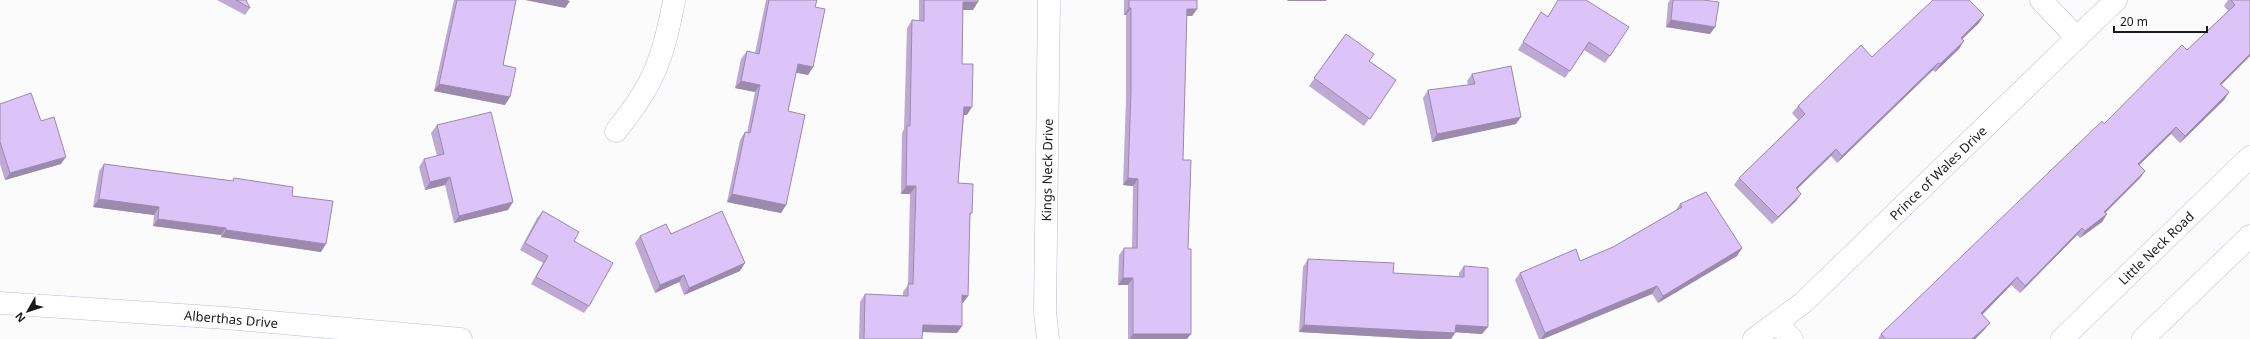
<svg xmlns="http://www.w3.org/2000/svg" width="2250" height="339" font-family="'Noto Sans',sans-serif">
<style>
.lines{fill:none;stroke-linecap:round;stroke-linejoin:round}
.minor-casing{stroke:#bcbdd4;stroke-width:23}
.tertiary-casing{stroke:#bcbdd4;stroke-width:23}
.minor{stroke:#fff;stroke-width:22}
.tertiary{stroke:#fff;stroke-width:22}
.wall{fill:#bea9d5}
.shaded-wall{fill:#9b89ae}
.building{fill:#ddc4f8;stroke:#9b89ae}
.labels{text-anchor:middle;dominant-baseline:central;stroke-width:4;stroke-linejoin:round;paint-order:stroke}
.street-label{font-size:13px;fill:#191921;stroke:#fff}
</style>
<rect width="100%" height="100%" fill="#fbfbfb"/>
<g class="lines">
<defs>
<g id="minor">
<polyline points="2041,0 2077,38"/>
<path d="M616,131C653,86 664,57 674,0"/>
<polyline points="0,303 226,318 461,339"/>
<polyline points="1777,323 1792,339"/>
<polyline points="1048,339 1045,312 1049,0"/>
<polyline points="1754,339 1804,302 2116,0"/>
</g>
<g id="tertiary">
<polyline points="2062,339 2250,157"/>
<polyline points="2143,339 2250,236"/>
</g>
</defs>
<!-- minor casing -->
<use href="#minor" class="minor-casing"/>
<!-- tertiary casing -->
<use href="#tertiary" class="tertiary-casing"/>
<!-- minor -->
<use href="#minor" class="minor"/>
<!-- tertiary -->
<use href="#tertiary" class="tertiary"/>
</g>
<!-- wall -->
<g class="wall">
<polygon points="217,0 246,0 250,8 245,15"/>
<polygon points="454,0 516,0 503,65 505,105 434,91"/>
<polygon points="766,0 817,0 815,7 813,67 808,75 796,72 788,111 786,205 781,213 727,202 740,140 745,132 747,133 755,92 735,88 741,59 747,51 755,53"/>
<polygon points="919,0 978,0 973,10 963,10 962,64 967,115 964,115 958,183 972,213 970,215 968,296 962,303 962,326 957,333 922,332 922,339 859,339 860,302 865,294 903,296 903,292 908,285 910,194 901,194 902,133 904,129 907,28 912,20 919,21"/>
<polygon points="1124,0 1197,0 1197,9 1192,16 1186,16 1183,160 1188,249 1187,339 1128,339 1128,285 1118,285 1119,255 1124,248 1132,248 1133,186 1123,185 1126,99 1126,15 1124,15"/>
<polygon points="1558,0 1586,0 1610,56 1605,63 1584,50 1565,78 1518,50 1541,12 1548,16"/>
<polygon points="1670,0 1703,0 1715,27 1710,34 1666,27 1668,3"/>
<polygon points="2228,0 2250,0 2250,56 2221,85 2229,92 2224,100 2180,143 2171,134 2139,165 2145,171 2140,178 2105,213 2107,214 2102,222 2080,238 2077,235 2020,293 2011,285 1982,315 1990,323 1984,330 1975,339 1878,339 1881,334 2104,124 2187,50 2228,11 2224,6"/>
<polygon points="1979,23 1962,39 1959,49 1935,72 1933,70 1837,163 1831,156 1797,189 1801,194 1796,201 1772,224 1734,185 1739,178 1798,120 1792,113 1798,106"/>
<polygon points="1346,34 1369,61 1396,80 1364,126 1309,86"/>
<polygon points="1472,74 1516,124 1432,142 1423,98 1428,90 1468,85 1467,81"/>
<polygon points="0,104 41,121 61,164 5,180 0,164"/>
<polygon points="437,125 508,210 454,223 445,185 425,190 419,167 424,159 437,156 431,133"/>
<polygon points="104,164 232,181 234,178 292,196 321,252 221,237 221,235 153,226 154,215 93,207 99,171"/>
<polygon points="1680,204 1742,248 1737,256 1658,303 1652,294 1543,339 1539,339 1515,280 1520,273 1580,261 1613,247 1675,211"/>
<polygon points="543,211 574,241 589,306 584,313 531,284 543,263 520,250 537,218"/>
<polygon points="671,234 740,271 684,295 679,282 655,293 635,243 640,236"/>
<polygon points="1308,259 1393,273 1459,277 1459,273 1464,266 1482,334 1455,332 1451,339 1421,339 1299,332 1303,267"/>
</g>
<!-- shaded-wall -->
<g class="shaded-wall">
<polygon points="525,0 567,0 570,1 565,8"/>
<polygon points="1288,0 1327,0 1326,1 1287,1"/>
<polygon points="963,2 978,2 973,10 958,10"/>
<polygon points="1129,8 1131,8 1126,15 1124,15"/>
<polygon points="1187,9 1197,9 1192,16 1181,16"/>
<polygon points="1984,15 1979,23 1956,45 1961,38"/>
<polygon points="1671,20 1715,27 1710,34 1666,27"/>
<polygon points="1964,41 1959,49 1935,72 1940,64"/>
<polygon points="2250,54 2250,56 2215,91 2220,84"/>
<polygon points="1938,63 1933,70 1837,163 1842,156"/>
<polygon points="798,64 813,67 808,75 792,72"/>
<polygon points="741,81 760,85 755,92 735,88"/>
<polygon points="439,84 510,97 505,105 434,91"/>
<polygon points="2229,92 2224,100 2180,143 2185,136"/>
<polygon points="964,107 972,107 967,115 959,115"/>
<polygon points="1521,117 1516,124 1432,142 1437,134"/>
<polygon points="2176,127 2171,134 2133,171 2138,164"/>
<polygon points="1836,149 1831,156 1791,195 1796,188"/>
<polygon points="66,157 61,164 5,180 10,173"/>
<polygon points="2145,171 2140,178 2099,219 2104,212"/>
<polygon points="450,177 445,185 425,190 430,182"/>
<polygon points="1128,178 1138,179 1133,186 1123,185"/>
<polygon points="906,186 916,186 910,194 901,194"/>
<polygon points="732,194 786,205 781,213 727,202"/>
<polygon points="1801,194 1796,201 1772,224 1778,217"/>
<polygon points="99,199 159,207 154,215 93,207"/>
<polygon points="513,202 508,210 454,223 459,216"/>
<polygon points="2107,214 2102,222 2080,238 2085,231"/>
<polygon points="158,219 226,228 221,235 153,226"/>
<polygon points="2082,228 2077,235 2020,293 2025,286"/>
<polygon points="226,230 326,244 321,252 221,237"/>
<polygon points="1742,248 1737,256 1658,303 1663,296"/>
<polygon points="745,263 740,271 684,295 689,288"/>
<polygon points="684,275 679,282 655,293 660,285"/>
<polygon points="2017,277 2011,285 1976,321 1981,313"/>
<polygon points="1123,278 1133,278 1128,285 1118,285"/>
<polygon points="1657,286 1652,294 1543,339 1541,339 1545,333"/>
<polygon points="962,295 968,296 963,303 957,303"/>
<polygon points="1990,323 1984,330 1975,339 1972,339"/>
<polygon points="923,325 962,326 957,333 918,332"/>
<polygon points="1304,325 1455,333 1451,339 1421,339 1299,332"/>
<polygon points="1456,325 1488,327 1482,334 1451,332"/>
<polygon points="1133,334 1191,334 1187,339 1130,339"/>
</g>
<!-- building -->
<g class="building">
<polygon points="236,0 246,0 250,8"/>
<polygon points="457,0 516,0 503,65 516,68 510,97 439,84"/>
<polygon points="769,0 817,0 815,7 825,9 813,67 798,64 788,111 805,115 786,205 732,194 745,132 750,133 760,85 741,81 747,51 759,54"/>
<polygon points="924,0 978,0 978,2 963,2 962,64 973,64 972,107 964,107 958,183 973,184 972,213 970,213 968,296 962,295 962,326 923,325 922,339 864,339 865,294 908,296 908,284 913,284 916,186 906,186 907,126 910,126 912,20 924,21"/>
<polygon points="1129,0 1197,0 1197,9 1187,9 1183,160 1191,160 1188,249 1191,249 1191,334 1133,334 1133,278 1123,278 1124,248 1137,248 1138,179 1128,178 1131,91 1131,8 1129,8"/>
<polygon points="1558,0 1586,0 1629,27 1610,56 1589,42 1570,71 1523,42 1541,12 1548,17"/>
<polygon points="1673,0 1703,0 1719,2 1715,27 1671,20"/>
<polygon points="1933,0 1969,0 1984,15 1961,38 1964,41 1940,64 1938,63 1842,156 1836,149 1796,188 1801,194 1778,217 1739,178 1805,114 1798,106 1861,45 1872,57"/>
<polygon points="2231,0 2250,0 2250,54 2220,84 2229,92 2185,136 2176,127 2138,164 2145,171 2104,212 2107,214 2085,231 2082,228 2025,286 2017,277 1981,313 1990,323 1972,339 1886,339 1881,334 2102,121 2104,124 2182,45 2187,50 2235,5"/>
<polygon points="1346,34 1374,54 1369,61 1396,80 1370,119 1314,78"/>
<polygon points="1511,66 1521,117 1437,134 1428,90 1475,84 1472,74"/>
<polygon points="31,93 41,121 54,117 66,157 10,173 0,142 0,104"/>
<polygon points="491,112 513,202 459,216 450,177 430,182 424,159 444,154 437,125"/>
<polygon points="104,164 233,181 234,178 293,187 292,196 333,201 326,244 226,230 226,228 158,219 159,207 99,199"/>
<polygon points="1706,192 1742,248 1663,296 1657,286 1545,333 1520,273 1576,249 1580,261 1613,247 1682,207 1680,204"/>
<polygon points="543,211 579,232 574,241 613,263 589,306 536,277 548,256 525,243"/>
<polygon points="722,211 745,263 689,288 684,275 660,285 640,236 666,224 671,234"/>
<polygon points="1308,259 1394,263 1393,273 1464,277 1464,266 1488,268 1488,327 1456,325 1455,333 1304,325"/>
</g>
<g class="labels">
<!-- street labels -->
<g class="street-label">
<text transform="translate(1047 170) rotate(-89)">Kings Neck Drive</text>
<text transform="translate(1938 173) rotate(-44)">Prince of Wales Drive</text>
<text transform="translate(2156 248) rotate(-44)">Little Neck Road</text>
<text transform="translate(231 319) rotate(5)">Alberthas Drive</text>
</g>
</g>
<!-- north arrow -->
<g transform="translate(28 311) rotate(231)" stroke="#ffffff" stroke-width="3" paint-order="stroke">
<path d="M0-3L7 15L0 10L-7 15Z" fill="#191921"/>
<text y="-6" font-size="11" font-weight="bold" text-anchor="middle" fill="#191921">N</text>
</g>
<!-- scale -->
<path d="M2114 26v6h93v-6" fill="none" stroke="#191921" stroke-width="2"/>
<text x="2120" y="26" font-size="12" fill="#191921" stroke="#ffffff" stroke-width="3" paint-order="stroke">20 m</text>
</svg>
